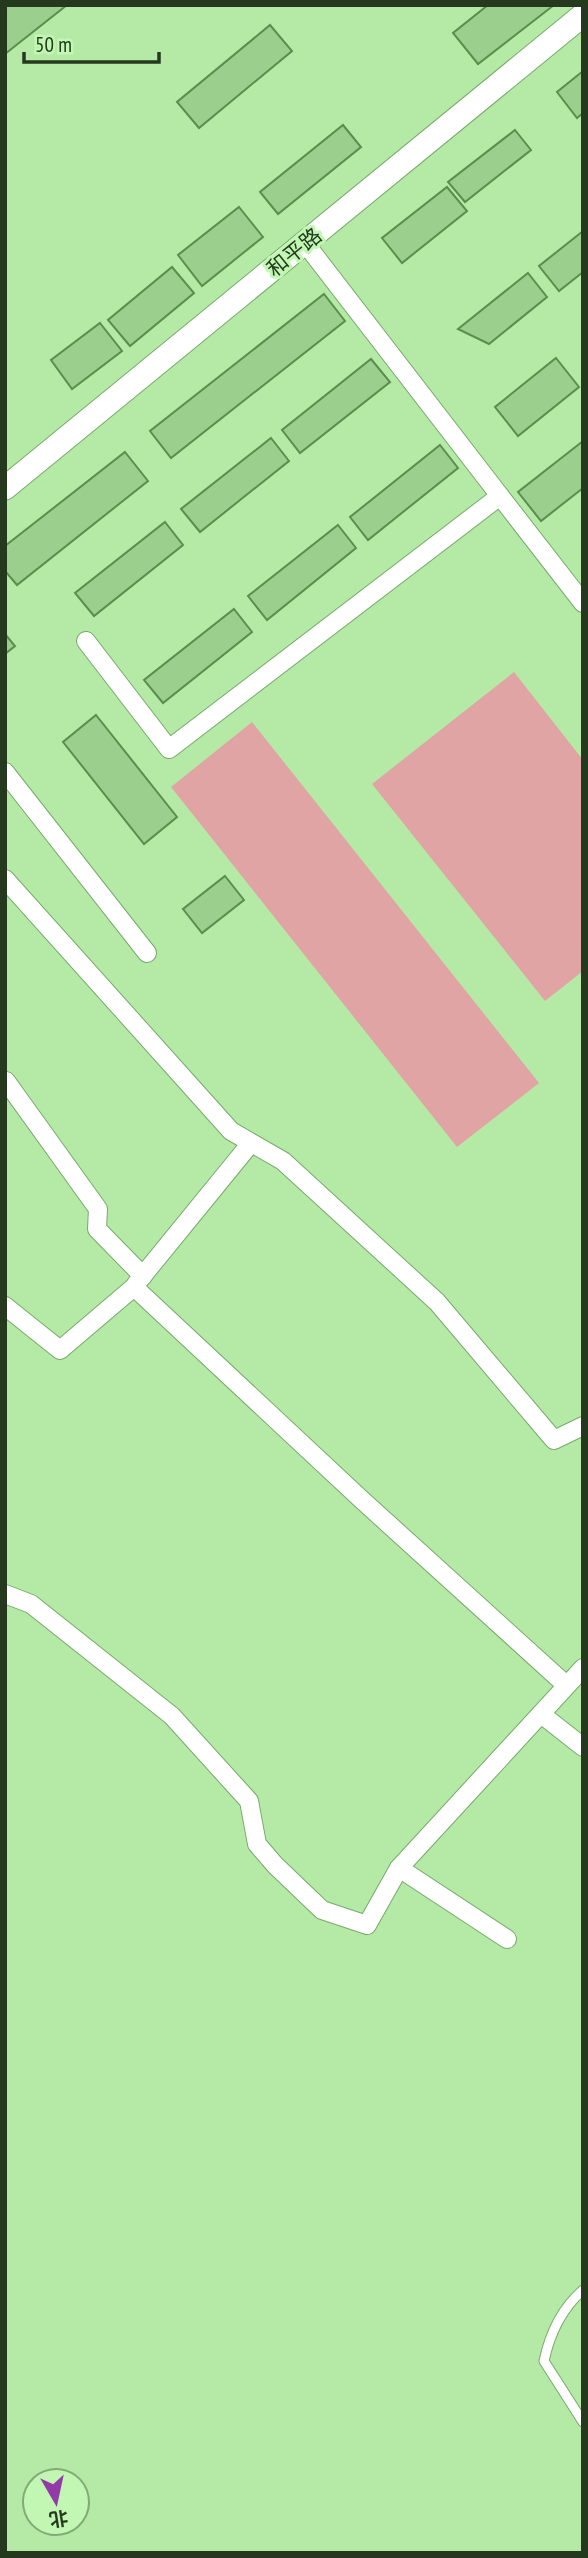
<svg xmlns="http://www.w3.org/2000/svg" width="588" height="2558" font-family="'PT Sans Narrow','Noto Sans SC',sans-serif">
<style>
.green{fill:#e0a4a4}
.building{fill:#9bcf8d;stroke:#5b8d4e;stroke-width:2}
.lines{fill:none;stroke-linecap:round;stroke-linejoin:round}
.service-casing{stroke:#77aa6a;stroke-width:11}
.minor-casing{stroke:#77aa6a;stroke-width:20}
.tertiary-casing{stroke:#77aa6a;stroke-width:25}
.service{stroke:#fff;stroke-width:9}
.minor{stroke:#fff;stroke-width:18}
.tertiary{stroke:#fff;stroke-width:23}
.labels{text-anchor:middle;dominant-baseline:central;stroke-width:6;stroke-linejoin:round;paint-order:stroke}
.street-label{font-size:21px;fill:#24391e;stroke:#c1f7b3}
</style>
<rect width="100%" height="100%" fill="#b4eaa6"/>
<!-- green -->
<g class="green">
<polygon points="514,672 583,760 583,971 545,1001 372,784"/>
<polygon points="252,722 539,1083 457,1147 171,787"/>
</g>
<!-- building -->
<g class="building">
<polygon points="5,5 67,5 5,54"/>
<polygon points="488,5 554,5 478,64 453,33"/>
<polygon points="270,25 292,51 199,128 177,102"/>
<polygon points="583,71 583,113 577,118 557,92"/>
<polygon points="343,125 361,147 278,214 260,192"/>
<polygon points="515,130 531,150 465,202 448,182"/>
<polygon points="447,187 467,211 402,263 382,238"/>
<polygon points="239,207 263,237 202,286 178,255"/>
<polygon points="583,231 583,272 559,291 539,266"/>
<polygon points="172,267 194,293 130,346 108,320"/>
<polygon points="528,273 547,297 489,344 458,329"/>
<polygon points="324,294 345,321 171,458 150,431"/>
<polygon points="100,323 122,351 72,389 51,360"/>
<polygon points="556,358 579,387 518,436 495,407"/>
<polygon points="371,359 390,382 300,453 282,430"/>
<polygon points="271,438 289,461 200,532 181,509"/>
<polygon points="583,441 583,488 541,521 518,492"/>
<polygon points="440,445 458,468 368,540 350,517"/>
<polygon points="125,452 148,481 17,585 5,571 5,546"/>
<polygon points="165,522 183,545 94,616 75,593"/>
<polygon points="338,525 356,548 267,620 248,596"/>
<polygon points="234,609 252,632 163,703 144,680"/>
<polygon points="5,634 15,646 5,654"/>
<polygon points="96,715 177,817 144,844 63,742"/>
<polygon points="225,876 244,900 202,933 183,909"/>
</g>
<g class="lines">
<defs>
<path id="service" d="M583,2290C561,2309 550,2333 544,2361L583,2422"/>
<g id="minor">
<polyline points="500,496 583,603"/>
<polyline points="86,641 169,749 500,496 305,243"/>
<polyline points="5,772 147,953"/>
<polyline points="5,879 231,1131 283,1161 437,1302 554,1440 583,1426"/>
<polyline points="6,1081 98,1209 97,1229 143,1276"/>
<polyline points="136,1284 251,1143"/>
<polyline points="5,1306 60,1350 134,1287 362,1500 566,1685"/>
<polyline points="5,1594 31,1604 172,1716 249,1801 257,1844 275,1865 322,1910 367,1925 399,1868 583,1668"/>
<polyline points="541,1714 583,1747"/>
<polyline points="399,1868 507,1939"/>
</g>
<polyline id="tertiary" points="5,488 583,15"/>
</defs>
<!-- service casing -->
<use href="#service" class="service-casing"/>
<!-- minor casing -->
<use href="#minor" class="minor-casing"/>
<!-- tertiary casing -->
<use href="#tertiary" class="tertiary-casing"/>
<!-- service -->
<use href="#service" class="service"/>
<!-- minor -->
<use href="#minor" class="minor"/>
<!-- tertiary -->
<use href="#tertiary" class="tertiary"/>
</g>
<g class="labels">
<!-- street labels -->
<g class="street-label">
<text transform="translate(294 252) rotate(-39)">和平路</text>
</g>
</g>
<!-- border -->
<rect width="588" height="2558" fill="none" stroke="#24391e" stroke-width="14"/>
<!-- north arrow -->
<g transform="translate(56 2502) rotate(171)"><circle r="33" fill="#c1f7b3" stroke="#82ab77" stroke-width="2"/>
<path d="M0-5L12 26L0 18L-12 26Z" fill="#923aa7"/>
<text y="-10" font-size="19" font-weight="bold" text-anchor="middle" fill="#24391e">北</text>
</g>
<!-- scale -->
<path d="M24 52v10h135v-10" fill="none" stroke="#24391e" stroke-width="3.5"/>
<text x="35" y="52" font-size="21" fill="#24391e" stroke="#c1f7b3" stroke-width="5" paint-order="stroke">50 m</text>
</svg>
